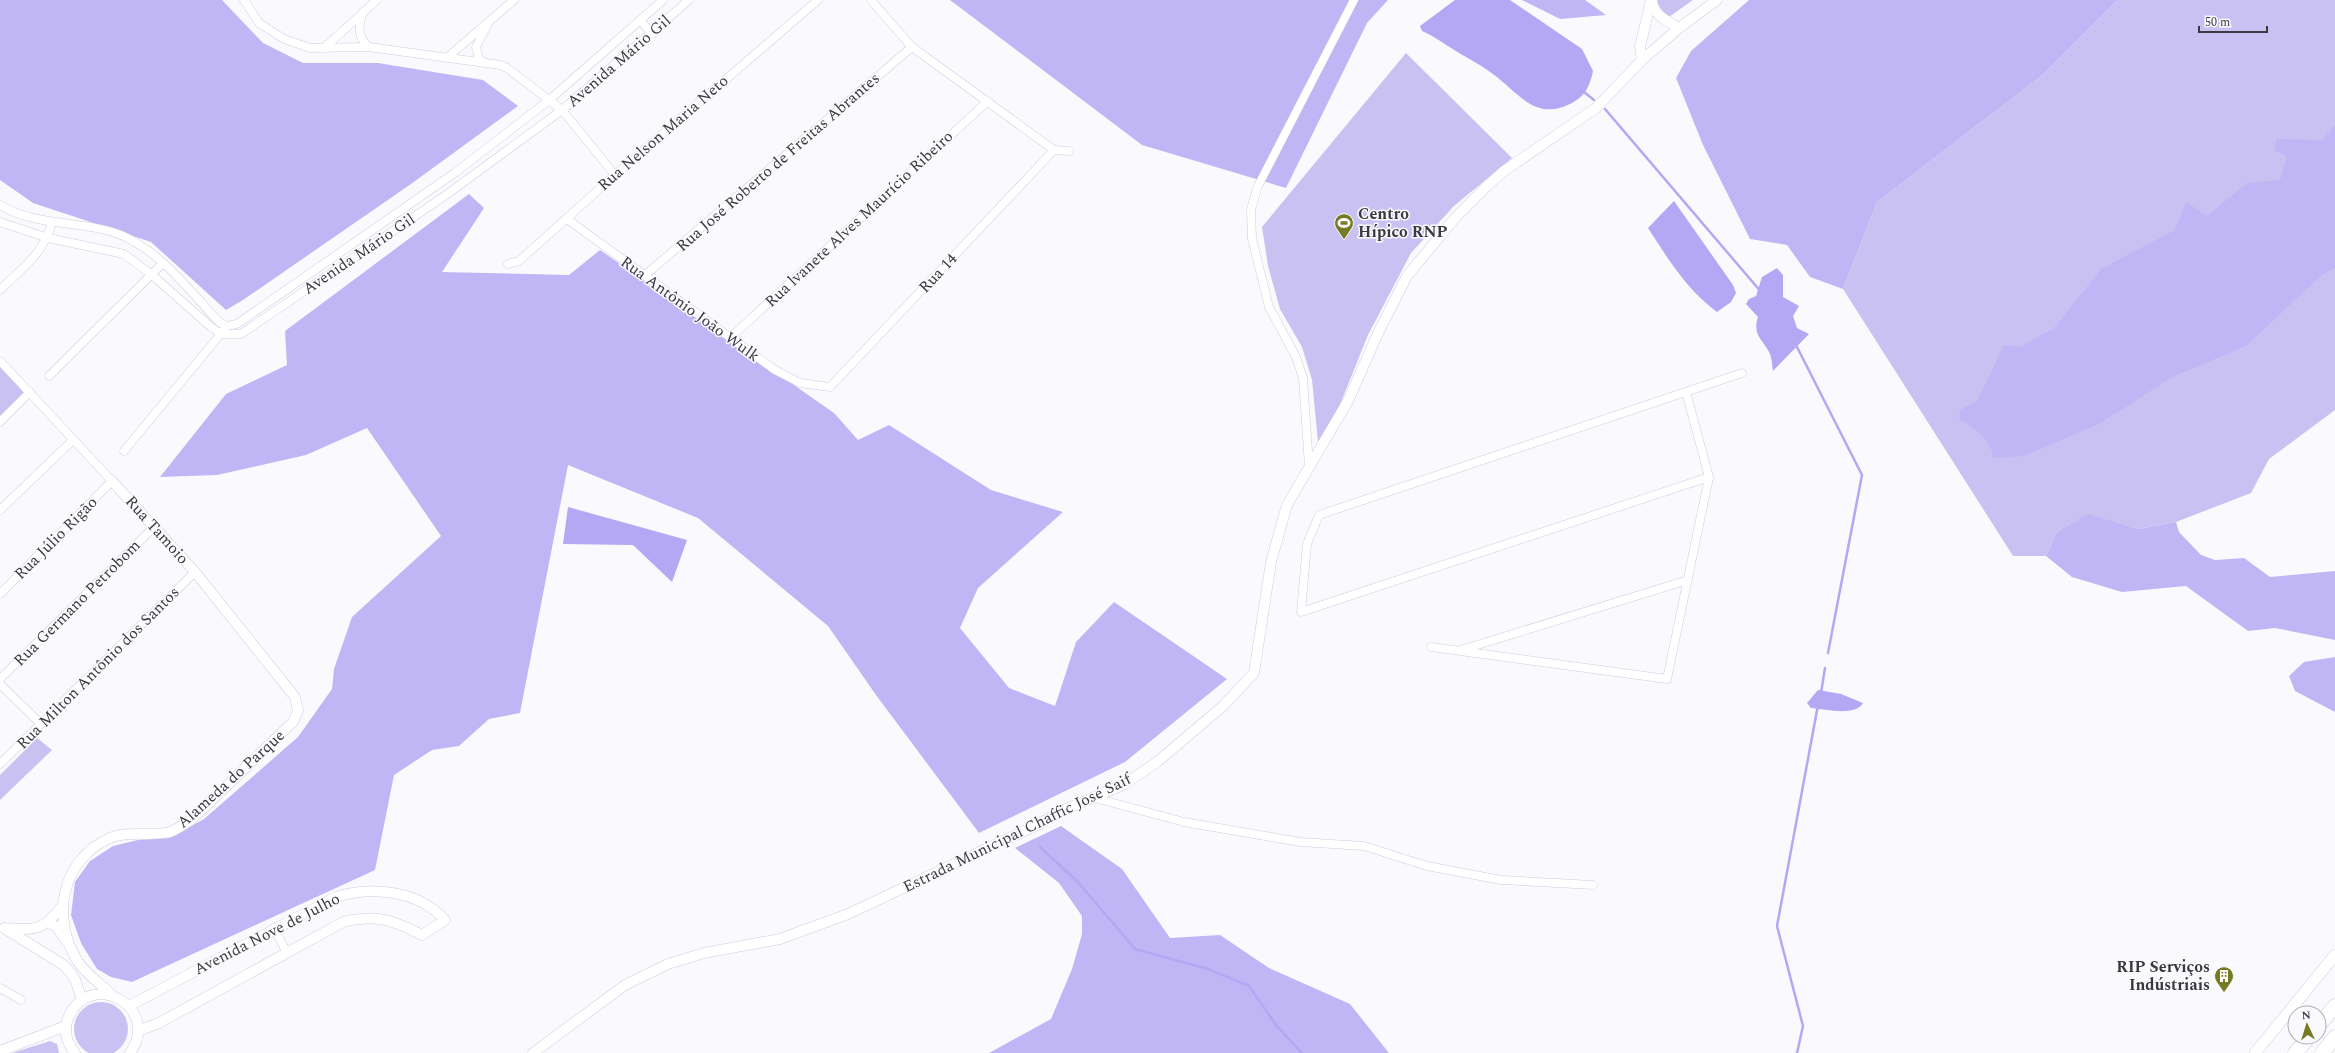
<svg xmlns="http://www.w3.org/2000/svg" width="2335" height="1053" font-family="Spectral,serif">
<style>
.green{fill:#c9c1f2}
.forest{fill:#c1b6f5}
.water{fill:#b4a7f4}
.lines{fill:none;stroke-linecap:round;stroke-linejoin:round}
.stream{stroke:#b4a7f4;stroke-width:2.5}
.minor-casing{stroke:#cecce1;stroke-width:9}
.tertiary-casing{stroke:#cecce1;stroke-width:11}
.secondary-casing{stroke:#cecce1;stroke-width:12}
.motorway-casing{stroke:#cecce1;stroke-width:15}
.minor{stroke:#fff;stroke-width:8}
.tertiary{stroke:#fff;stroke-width:10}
.secondary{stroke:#fff;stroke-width:11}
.motorway{stroke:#fff;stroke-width:14}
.labels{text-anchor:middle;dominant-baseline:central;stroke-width:3;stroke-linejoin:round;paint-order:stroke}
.street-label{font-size:16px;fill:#3a3941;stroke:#fafafe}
.poi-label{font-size:16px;font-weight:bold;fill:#3a3941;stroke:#fafafe;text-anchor:start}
</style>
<rect width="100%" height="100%" fill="#fafafe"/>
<!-- green -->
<g class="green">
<polygon points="1655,0 1693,0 1669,17 1658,10"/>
<polygon points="2118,0 2335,0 2335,410 2269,459 2251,493 2176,522 2138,529 2088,515 2057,532 2046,556 2013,556 1843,289 1877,202 2044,74"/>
<polygon points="1406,53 1512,158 1454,206 1411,253 1368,335 1339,407 1318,442 1312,380 1302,347 1280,309 1268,266 1262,227"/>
<polygon points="0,366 27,392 0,418"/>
<polygon points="37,738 52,750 0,800 0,775"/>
<circle cx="101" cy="1029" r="27"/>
<polygon points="50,1041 57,1044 59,1053 12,1053"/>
</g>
<!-- forest -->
<g class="forest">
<polygon points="0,0 222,0 263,43 303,63 378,63 483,80 518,106 411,184 243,300 226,310 151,242 33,203 0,180"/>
<polygon points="950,0 1388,0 1367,23 1286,188 1142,145"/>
<polygon points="1522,0 1585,0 1606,15 1560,19"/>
<polygon points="1749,0 2118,0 2044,74 1877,202 1843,289 1810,277 1787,245 1750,239 1703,145 1676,78 1691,51"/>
<path d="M2335,125V268L2323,274L2246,346L2172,377L2101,423L2024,456L1993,458C1992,439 1974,428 1959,419L1960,410L1977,401L2004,345L2020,347L2054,328L2101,269L2175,230L2186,202L2207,216L2247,183L2280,180L2287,157L2275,150L2276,139L2322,140Z"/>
<polygon points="469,194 484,208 442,272 569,275 600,250 834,413 858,440 889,425 991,490 1063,512 978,588 960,628 1009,688 1055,706 1076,642 1114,602 1227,679 1125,762 979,833 876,695 828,626 698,518 568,465 520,713 489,719 459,746 432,750 394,775 375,870 132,982 111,977 97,969 81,943 71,915 75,882 90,861 113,846 138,840 170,838 204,819 298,737 332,689 334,669 352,617 441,536 367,428 306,455 217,475 160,477 226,394 287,365 285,331"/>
<polygon points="2088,514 2138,529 2176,522 2179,532 2201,555 2215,560 2244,558 2270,577 2335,571 2335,640 2275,628 2248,631 2186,586 2122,592 2072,577 2046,556 2057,532"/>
<polygon points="2335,657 2335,712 2295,691 2289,676 2304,662"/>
<polygon points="1061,826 1122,869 1170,938 1220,935 1269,968 1350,1004 1389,1053 989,1053 1051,1019 1072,969 1082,934 1082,916 1059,883 1015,848"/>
</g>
<!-- water -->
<g class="water">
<path d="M1455,0H1510L1582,49L1593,71C1590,86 1585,96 1572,103C1535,122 1520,94 1493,74C1480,64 1465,57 1451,48C1441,42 1434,36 1422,31L1420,26Z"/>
<path d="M1674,201L1733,285L1736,293L1731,302L1717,312C1687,290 1668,259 1648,228Z"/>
<path d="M1777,268L1783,275V297L1799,306L1793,316L1797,328L1809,334L1773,371C1772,365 1772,357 1769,352C1763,340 1752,335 1758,317L1746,304L1749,299L1756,296L1762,277Z"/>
<polygon points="568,507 687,540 672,582 633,545 563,544"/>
<path d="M1818,690L1841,694L1863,703C1855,717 1825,709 1811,708L1807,703Z"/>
</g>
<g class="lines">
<!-- stream -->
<g class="stream">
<polyline points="1584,92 1594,100"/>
<polyline points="1605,109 1762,293"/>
<polyline points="1796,345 1862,475 1828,653"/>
<polyline points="1821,693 1825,668"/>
<polyline points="1040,847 1078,882 1135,949 1208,969 1249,986 1276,1025 1302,1053"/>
<polyline points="1797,1053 1803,1026 1777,926 1818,705"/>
</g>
<defs>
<g id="minor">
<polyline points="244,0 259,23 284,39 310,48 369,47 500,65 507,68 562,110 615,175"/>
<polyline points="871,0 912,47 1054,150 1069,151"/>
<path d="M363,12C358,26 357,37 369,47"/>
<polyline points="640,20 652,34"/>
<polyline points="324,48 377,0"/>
<polyline points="449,56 514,0"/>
<polyline points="484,62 479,60 476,47 487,26"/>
<path d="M0,205C35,227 84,220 121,235C161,252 189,290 218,321L226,326L237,324L456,172L548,101L663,0"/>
<polyline points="567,219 775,370 800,383 830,387 1054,150"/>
<polyline points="0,222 48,238 124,254 152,275 211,327 222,334 241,334 446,195 562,110 689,0"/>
<polyline points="508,264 519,261 615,175 818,0"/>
<polyline points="644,276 912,47"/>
<path d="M0,290C22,268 44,254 52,222"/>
<polyline points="731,337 988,101"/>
<polyline points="0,361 112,481 0,594"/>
<polyline points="49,376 163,263"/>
<polyline points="0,422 30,392"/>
<polyline points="124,451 224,330"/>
<polyline points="1309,466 1303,378 1296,357 1269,307 1252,239 1251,209 1258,186 1354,0"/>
<polyline points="1709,477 1301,612 1307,544 1319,515 1742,373"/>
<polyline points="0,510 73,440"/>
<polyline points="1431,647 1667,679 1709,477 1686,392"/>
<polyline points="1461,650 1688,580"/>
<polyline points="0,679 154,527"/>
<polyline points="0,684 41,724"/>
<polyline points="0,764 195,572"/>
<polyline points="1095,798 1184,822 1300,842 1364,846 1427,866 1501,880 1593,885"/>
<polyline points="274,928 287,953"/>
<polyline points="0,988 21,1000"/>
</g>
<g id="tertiary">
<path d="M1652,0C1653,15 1667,21 1679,28"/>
<polyline points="1642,60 1640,47 1651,0"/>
<path d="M112,481L195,572L295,697L298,711L293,722L191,820C184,824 177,830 170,832C151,837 128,830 110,838C60,860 51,919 78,962C87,975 102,985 113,996"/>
<polyline points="49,923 57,927 66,941"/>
<polyline points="4,928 65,966 75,979 82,1000"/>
<path d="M5,928C36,930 43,931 62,906"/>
<path d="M129,1006L336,897C372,886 418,890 445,920L422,935C393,920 377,914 343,922L159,1023L138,1031"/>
<polyline points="0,1051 66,1026"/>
<path d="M75,1053C66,1042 63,1029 69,1016C92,968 162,1008 130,1053"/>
<polyline points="533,1053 625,985 668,964 704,953 780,939 848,914 1039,824 1063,810 1123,785 1157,762 1223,706 1254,673 1271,562 1287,505 1348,401 1379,331 1407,276 1456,217 1487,186 1504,171 1596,108 1642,60 1679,28 1717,0"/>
</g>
<polyline id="secondary" points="2255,1053 2335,955"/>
<g id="motorway">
<polyline points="2319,1025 2335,1006"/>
<polyline points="2295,1053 2309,1037"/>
<polyline points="2322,1053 2335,1037"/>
</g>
</defs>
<!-- minor casing -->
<use href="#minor" class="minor-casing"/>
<!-- tertiary casing -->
<use href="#tertiary" class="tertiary-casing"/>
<!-- secondary casing -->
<use href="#secondary" class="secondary-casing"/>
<!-- motorway casing -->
<use href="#motorway" class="motorway-casing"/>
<!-- minor -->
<use href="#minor" class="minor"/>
<!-- tertiary -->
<use href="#tertiary" class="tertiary"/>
<!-- secondary -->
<use href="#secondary" class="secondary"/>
<!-- motorway -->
<use href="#motorway" class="motorway"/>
</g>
<!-- icons -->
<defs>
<symbol id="stadium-pin" viewBox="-11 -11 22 30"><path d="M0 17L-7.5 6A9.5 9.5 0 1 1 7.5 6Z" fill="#767a22" stroke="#fafafe"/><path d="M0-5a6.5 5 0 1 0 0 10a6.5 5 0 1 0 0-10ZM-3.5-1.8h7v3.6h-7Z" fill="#fff"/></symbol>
<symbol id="building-pin" viewBox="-11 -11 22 30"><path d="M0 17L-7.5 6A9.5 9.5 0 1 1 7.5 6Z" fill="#767a22" stroke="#fafafe"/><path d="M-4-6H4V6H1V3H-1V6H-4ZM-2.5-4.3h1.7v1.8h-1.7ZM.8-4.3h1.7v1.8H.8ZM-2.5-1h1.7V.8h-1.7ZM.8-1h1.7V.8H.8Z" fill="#fff"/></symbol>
</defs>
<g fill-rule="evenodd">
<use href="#stadium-pin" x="1333" y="212" width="22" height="30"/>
<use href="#building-pin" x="2213" y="965" width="22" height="30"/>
</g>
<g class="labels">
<!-- street labels -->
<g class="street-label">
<text transform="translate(619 61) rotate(-41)">Avenida Mário Gil</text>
<text transform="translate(663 133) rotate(-41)">Rua Nelson Maria Neto</text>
<text transform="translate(778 162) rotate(-41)">Rua José Roberto de Freitas Abrantes</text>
<text transform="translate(859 219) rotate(-43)">Rua lvanete Alves Maurício Ribeiro</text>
<text transform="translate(359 254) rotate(-34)">Avenida Mário Gil</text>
<text transform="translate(938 273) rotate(-47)">Rua 14</text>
<text transform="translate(690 309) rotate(36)">Rua Antônio João Wulk</text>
<text transform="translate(157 530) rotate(48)">Rua Tamoio</text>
<text transform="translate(56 538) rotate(-45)">Rua Júlio Rigão</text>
<text transform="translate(77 603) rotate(-45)">Rua Germano Petrobom</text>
<text transform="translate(98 668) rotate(-45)">Rua Milton Antônio dos Santos</text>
<text transform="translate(231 779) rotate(-42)">Alameda do Parque</text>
<text transform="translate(1017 833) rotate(-26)">Estrada Municipal Chaffic José Saif</text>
<text transform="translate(267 934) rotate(-27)">Avenida Nove de Julho</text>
</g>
<!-- poi labels -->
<g class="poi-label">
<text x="1358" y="214">Centro<tspan x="1358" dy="18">Hípico RNP</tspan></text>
<text x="2210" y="967" text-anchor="end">RIP Serviços<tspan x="2210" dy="18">Indústriais</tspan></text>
</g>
</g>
<!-- north arrow -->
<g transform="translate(2307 1025) rotate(356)"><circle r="19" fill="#fafafe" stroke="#adadb2"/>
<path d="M0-3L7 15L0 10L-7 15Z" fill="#767a22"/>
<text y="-6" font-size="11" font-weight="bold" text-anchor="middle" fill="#3a3941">N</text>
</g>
<!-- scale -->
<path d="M2199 26v6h68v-6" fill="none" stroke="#3a3941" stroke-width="2"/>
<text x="2205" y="26" font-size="12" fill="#3a3941" stroke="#fafafe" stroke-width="3" paint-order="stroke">50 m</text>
</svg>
